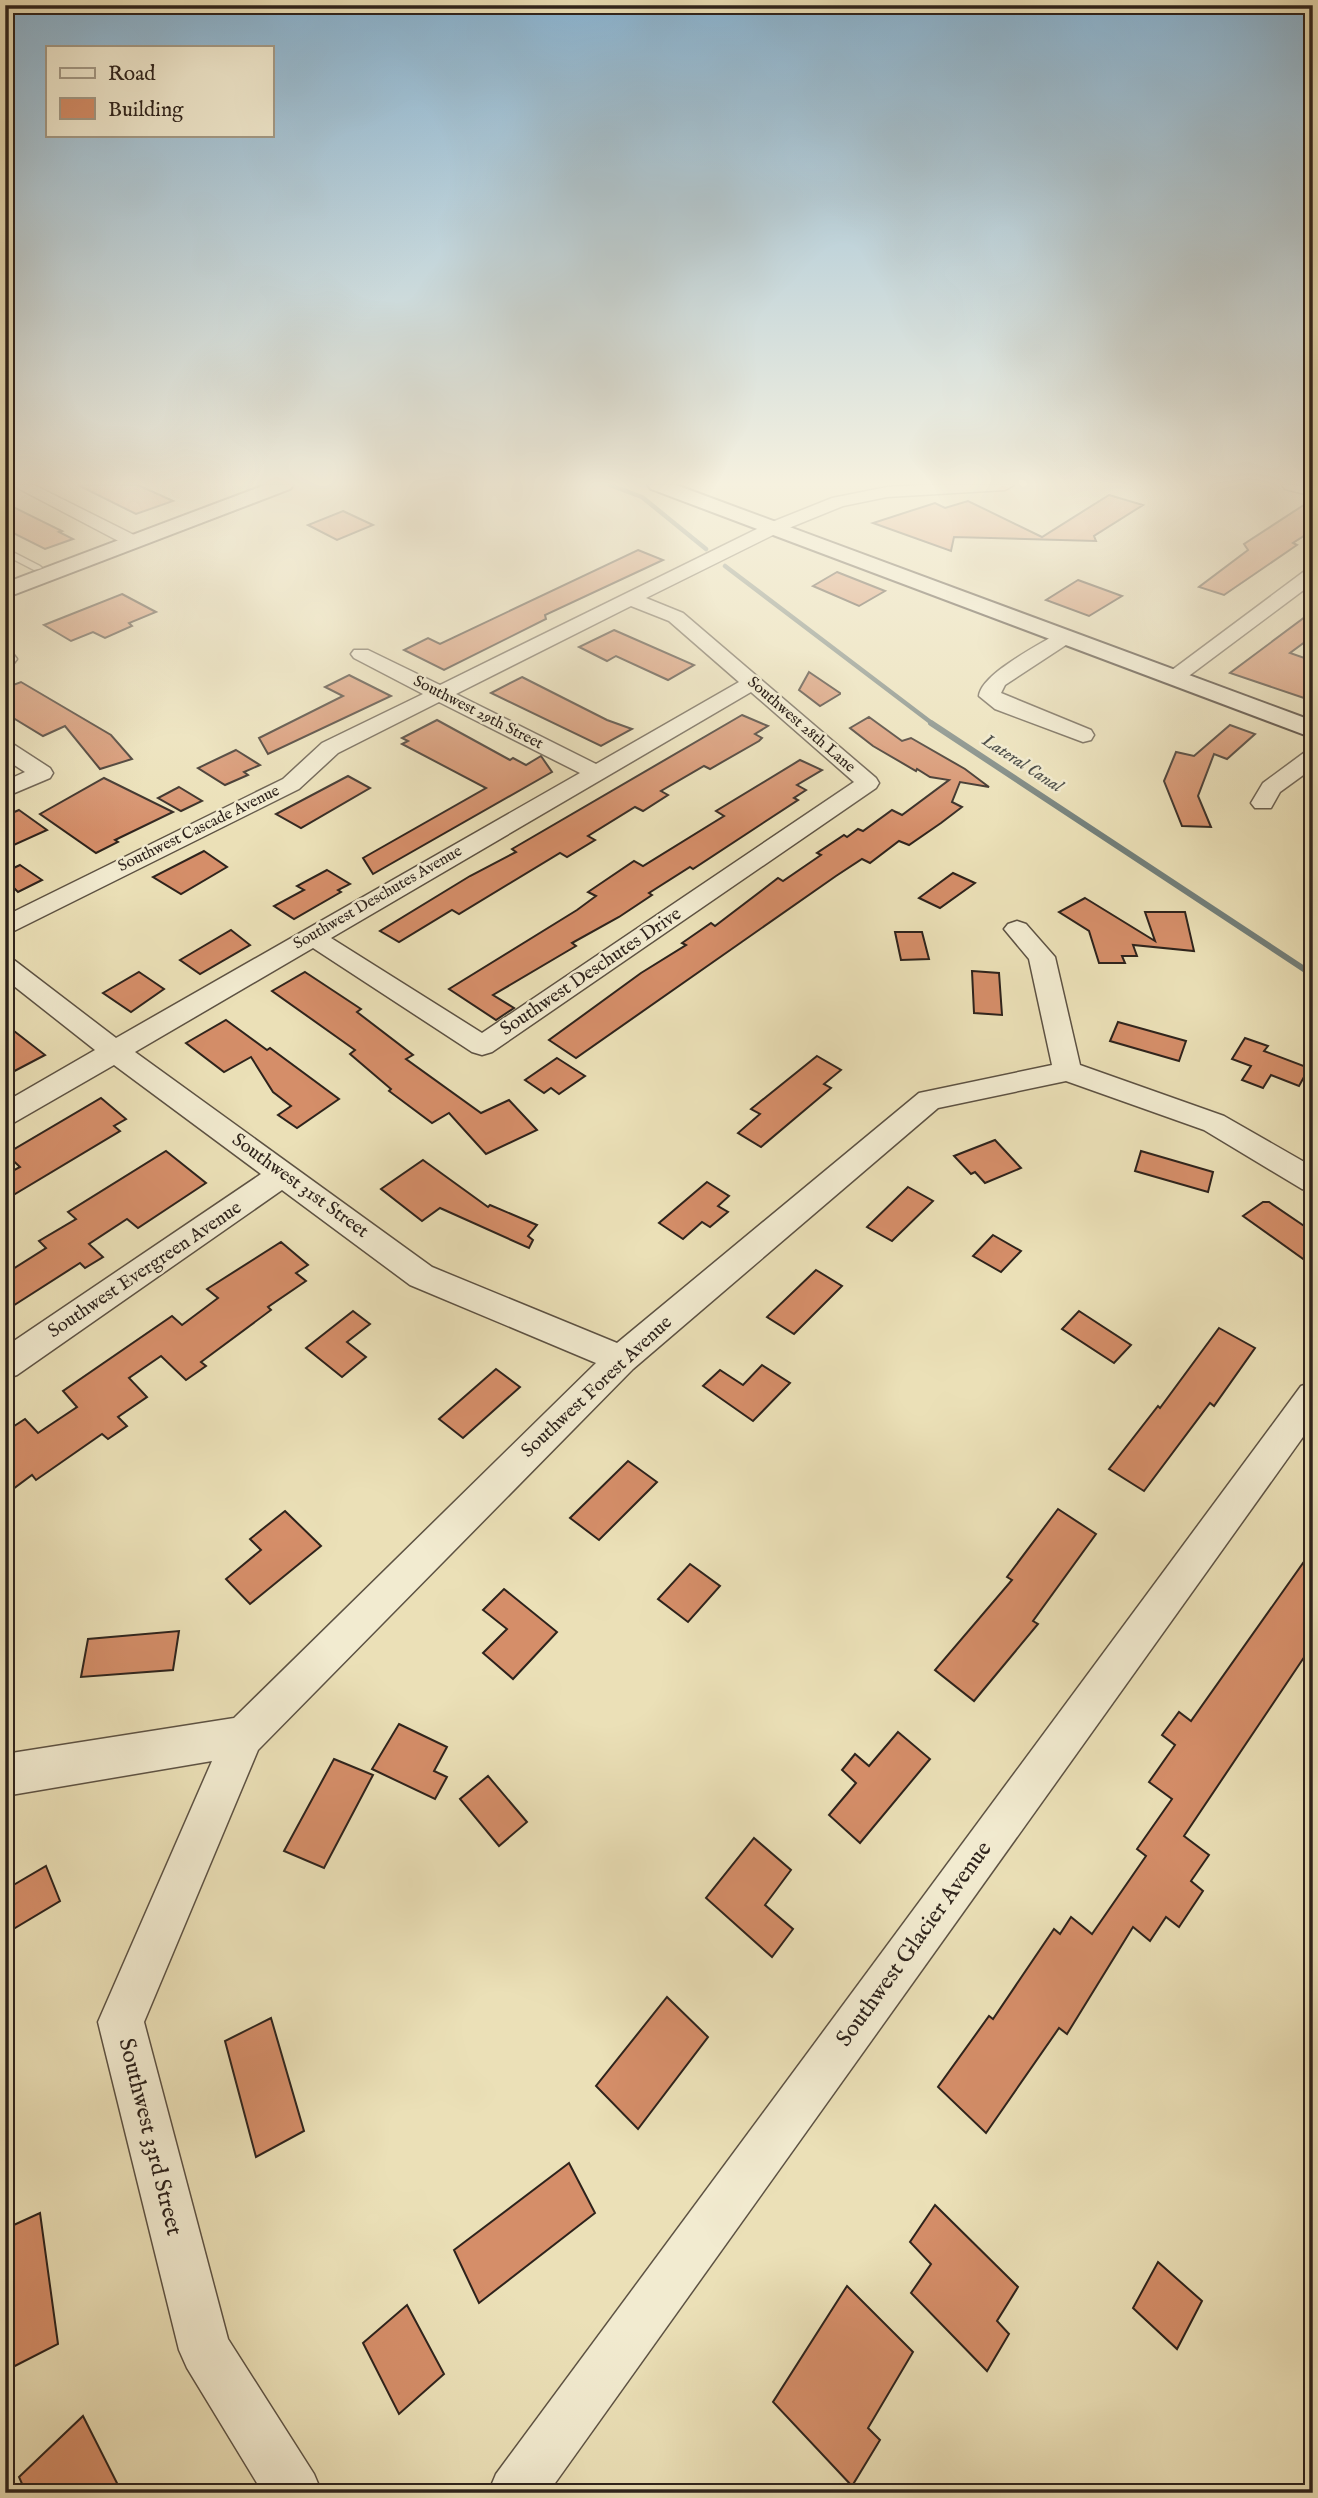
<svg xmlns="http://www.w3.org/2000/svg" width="1318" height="2498" font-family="'IM FELL English',serif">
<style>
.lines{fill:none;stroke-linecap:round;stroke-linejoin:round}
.stream-far1{stroke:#717e7a;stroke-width:4.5}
.stream{stroke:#717e7a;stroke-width:6}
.building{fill:#d58e69;stroke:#2e231c;stroke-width:2}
.lane-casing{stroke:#5d5243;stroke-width:3}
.street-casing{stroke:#5d5243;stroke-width:3}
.secondary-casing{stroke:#2e231c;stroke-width:4}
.lane{fill:#f2ebd0;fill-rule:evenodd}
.street{fill:#f2ebd0;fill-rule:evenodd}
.secondary{fill:#f2ebd0;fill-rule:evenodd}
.labels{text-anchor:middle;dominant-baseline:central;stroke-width:5;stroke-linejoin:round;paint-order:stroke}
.far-street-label{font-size:16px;fill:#2e231c;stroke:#f2ebd0}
.far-water-label{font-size:18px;font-style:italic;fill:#4f504b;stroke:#f2ebd0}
.street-label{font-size:19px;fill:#2e231c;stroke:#f2ebd0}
.near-street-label{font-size:23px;fill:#2e231c;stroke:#f2ebd0}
</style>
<rect width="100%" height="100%" fill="#ebe0b7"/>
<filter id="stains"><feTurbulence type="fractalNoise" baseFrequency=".00286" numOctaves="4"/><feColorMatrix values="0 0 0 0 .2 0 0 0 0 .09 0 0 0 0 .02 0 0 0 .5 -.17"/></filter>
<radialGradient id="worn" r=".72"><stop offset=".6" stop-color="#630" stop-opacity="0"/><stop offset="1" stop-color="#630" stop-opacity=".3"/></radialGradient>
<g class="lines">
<!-- stream-far1 -->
<g class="stream-far1">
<polyline points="610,485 642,497 706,549"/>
<polyline points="725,566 933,724"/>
</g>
<!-- stream -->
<polyline class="stream" points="931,723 1313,975"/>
</g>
<!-- building -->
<g class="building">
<polygon points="78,485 138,485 173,501 136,514"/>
<polygon points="1109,495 1143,505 1094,536 1096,541 954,537 951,551 873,523 935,503 945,508 968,501 1042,537"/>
<polygon points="1313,499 1313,530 1293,543 1297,545 1224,595 1199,587 1248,550 1244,544"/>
<polygon points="5,503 62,531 59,532 73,539 45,549 5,529"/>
<polygon points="343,511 373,525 337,540 308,525"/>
<polygon points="638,550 663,560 545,615 546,619 444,670 404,650 428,638 440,644"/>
<polygon points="837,572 885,591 859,606 813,586"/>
<polygon points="1078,580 1122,596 1089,616 1046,600"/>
<polygon points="122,594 156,612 129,623 132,626 105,638 93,632 71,641 44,625"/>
<polygon points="1313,611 1313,636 1290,653 1313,661 1313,701 1230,673"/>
<polygon points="614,630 694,665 668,680 616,656 607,661 579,647"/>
<polygon points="809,672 840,693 840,694 820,706 799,690"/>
<polygon points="349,675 391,696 268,754 259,738 343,696 325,687"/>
<polygon points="522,677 607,720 632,729 601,746 491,693"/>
<polygon points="21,682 111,735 132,759 100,769 65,726 43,736 5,713 5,688"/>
<polygon points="742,715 768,726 755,734 762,738 759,741 710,769 704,766 661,791 668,795 643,811 635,807 588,836 595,840 567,857 560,853 459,914 452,910 399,942 380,931 470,876 516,852 512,849"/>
<polygon points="869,717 902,741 911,738 965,769 989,787 960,782 952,802 962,807 941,823 909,845 899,841 870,863 862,859 836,876 576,1058 549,1040 641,973 686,945 682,943 711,923 715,926 778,878 783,881 821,855 817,853 844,835 847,837 858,829 863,831 892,810 902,815 949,780 930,777 917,769 916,771 873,746 850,728"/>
<polygon points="437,720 510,760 513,758 526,765 541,756 552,772 373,874 363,858 486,788 402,744 408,741 402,738"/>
<polygon points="1230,725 1255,734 1227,759 1214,754 1198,796 1211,827 1182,826 1164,781 1176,752 1194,756"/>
<polygon points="236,750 260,765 244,772 248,775 225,785 198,768"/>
<polygon points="800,760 822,770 797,785 806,790 794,798 798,800 693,869 690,867 649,893 652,895 619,917 572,943 576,946 493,995 514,1008 496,1020 449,989 577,910 596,896 588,892 634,861 643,866 724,816 716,811"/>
<polygon points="348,776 370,788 301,828 276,814"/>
<polygon points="104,778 173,812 115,840 118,842 96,853 40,814"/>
<polygon points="179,787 202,801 181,811 158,798"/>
<polygon points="19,810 47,830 5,849 5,816"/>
<polygon points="204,851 227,867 181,894 153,877"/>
<polygon points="20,865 42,880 18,892 15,889 5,894 5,872"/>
<polygon points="327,870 350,884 338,890 341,892 294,919 274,906 304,890 297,886"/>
<polygon points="953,873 975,883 940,908 919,898"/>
<polygon points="1085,898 1155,941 1145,912 1185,912 1194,951 1133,945 1137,956 1122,956 1125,963 1099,963 1089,931 1059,912"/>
<polygon points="231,930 250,945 200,974 180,960"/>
<polygon points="895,932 922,932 929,959 901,960"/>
<polygon points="972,971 999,973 1002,1015 974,1013"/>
<polygon points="139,972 164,989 131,1012 103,993"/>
<polygon points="305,972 361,1009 357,1012 413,1055 406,1059 481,1113 509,1100 537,1130 486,1154 449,1113 432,1123 389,1091 391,1089 350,1054 355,1050 272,991"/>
<polygon points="226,1020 267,1050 270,1048 339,1099 297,1128 278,1115 291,1106 273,1092 251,1057 224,1072 186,1043"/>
<polygon points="1118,1022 1186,1041 1179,1061 1110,1041"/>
<polygon points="5,1024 45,1055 5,1076"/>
<polygon points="1245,1038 1268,1046 1264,1051 1309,1068 1299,1086 1271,1075 1263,1088 1242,1080 1251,1066 1232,1059"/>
<polygon points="817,1056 841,1070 824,1084 831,1088 761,1147 738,1133 760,1114 751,1109"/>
<polygon points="557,1058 585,1076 559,1094 551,1088 544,1093 525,1080"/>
<polygon points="101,1098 126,1119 114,1126 120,1131 5,1200 5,1175 20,1167 6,1154"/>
<polygon points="995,1140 1021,1168 985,1183 975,1172 971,1174 954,1156"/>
<polygon points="166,1151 206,1183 138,1228 127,1219 89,1244 103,1257 85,1268 80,1263 5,1311 5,1274 46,1248 39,1241 76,1219 68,1212"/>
<polygon points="1141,1151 1213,1172 1208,1192 1135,1171"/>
<polygon points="423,1160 488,1207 490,1205 537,1225 528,1236 533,1240 529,1248 440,1208 422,1221 381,1189"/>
<polygon points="707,1182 729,1196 718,1206 728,1212 710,1227 702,1222 683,1239 659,1223"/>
<polygon points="908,1187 933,1201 892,1241 867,1227"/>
<polygon points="1263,1202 1269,1202 1313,1232 1313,1266 1243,1216"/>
<polygon points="993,1235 1021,1251 1001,1272 973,1256"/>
<polygon points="281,1242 308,1265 296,1273 306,1281 268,1307 271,1310 201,1362 206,1366 186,1380 161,1356 129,1378 147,1397 118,1417 127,1426 108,1439 102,1434 36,1480 32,1475 5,1495 5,1432 25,1419 38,1433 77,1407 63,1391 172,1316 182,1325 218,1298 207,1289"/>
<polygon points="816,1270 842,1286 794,1334 767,1317"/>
<polygon points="353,1311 370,1324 347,1342 366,1357 342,1377 306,1348"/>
<polygon points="1079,1311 1131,1345 1114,1363 1062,1329"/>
<polygon points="1219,1328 1255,1348 1214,1406 1210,1403 1144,1491 1109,1469 1158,1406 1160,1408"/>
<polygon points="762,1365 790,1383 753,1421 703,1386 720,1370 743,1385"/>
<polygon points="496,1369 520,1387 463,1438 439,1419"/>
<polygon points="628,1461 657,1482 599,1540 570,1518"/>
<polygon points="1058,1509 1096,1534 1033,1621 1038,1624 974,1701 935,1670 1012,1580 1007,1577"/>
<polygon points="285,1511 321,1546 250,1604 226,1579 261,1550 250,1539"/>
<polygon points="1313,1549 1313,1644 1184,1836 1209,1855 1191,1881 1203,1891 1179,1927 1166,1917 1150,1941 1133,1927 1067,2034 1059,2028 986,2133 938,2087 989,2016 993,2019 1054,1929 1060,1934 1071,1917 1092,1934 1146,1856 1137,1849 1172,1799 1149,1782 1175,1745 1162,1735 1179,1712 1191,1721"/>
<polygon points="690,1564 720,1586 688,1622 658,1599"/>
<polygon points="504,1589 557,1632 513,1679 483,1653 507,1629 483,1610"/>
<polygon points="179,1631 173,1670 81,1677 88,1639"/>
<polygon points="399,1724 447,1747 434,1771 447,1777 435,1799 372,1769"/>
<polygon points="898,1732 930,1759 860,1843 829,1815 856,1783 842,1770 855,1754 869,1766"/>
<polygon points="334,1759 373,1775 324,1868 284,1851"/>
<polygon points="488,1776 527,1822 499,1846 460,1799"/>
<polygon points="754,1838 791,1870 765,1905 793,1929 772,1957 706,1898"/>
<polygon points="46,1866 60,1901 5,1934 5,1890"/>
<polygon points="667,1997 708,2037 638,2129 596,2086"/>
<polygon points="271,2018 304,2131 256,2157 225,2041"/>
<polygon points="569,2163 595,2213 479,2303 454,2250"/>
<polygon points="935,2205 1018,2287 997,2321 1009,2334 987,2371 911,2293 931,2264 910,2242"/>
<polygon points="40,2213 58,2344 5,2371 5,2229"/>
<polygon points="1158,2262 1202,2301 1177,2349 1133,2308"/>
<polygon points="847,2286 913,2352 868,2428 880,2440 852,2486 773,2402"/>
<polygon points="407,2305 444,2374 399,2414 363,2343"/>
<polygon points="83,2416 122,2493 26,2493 19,2477"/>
</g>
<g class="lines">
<defs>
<polygon id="lane" points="5,548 40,566 42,568 34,570 5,555"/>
<g id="street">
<polygon points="12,485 34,485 140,538 143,542 134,547 128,546"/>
<path d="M925,485H1014L1005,490L887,497L843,506L779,532L646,598L683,613L876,778L879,783L876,788L492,1052L482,1055L472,1052L313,948L135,1052L432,1267L617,1343L919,1093L1052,1065L1029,959L1004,929L1008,924L1017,921L1026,924L1055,957L1080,1065L1224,1116L1313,1167V1192L1302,1189L1204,1130L1066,1081L938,1108L633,1369L258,1750L144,2022L228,2339L314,2474L322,2493H263L187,2368L179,2350L98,2022L212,1761L5,1796V1754L234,1718L596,1363L410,1285L282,1190L17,1375L5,1379V1347L261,1174L114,1065L15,1122L5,1125V1102L95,1050L5,979V958L14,960L116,1038L580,773L439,702L338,753L299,789L14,931L5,934V916L283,779L322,743L423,694L354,658L351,654L354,650H368L440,685L767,524L832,498L887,487ZM631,606L669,621L739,682L596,764L456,694ZM751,692L854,782L482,1033L331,938Z"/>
<polygon points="1282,485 1313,486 1313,496 1285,489"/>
<polygon points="1313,568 1313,583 1182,681 1168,681 1165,677 1168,673 1306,570"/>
<path d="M1065,631L1072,633L1075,637L1072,641L1005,685L1001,693L1091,730L1094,735L1091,740L1083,742L995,709L979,696C981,674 1039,645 1058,633Z"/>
<polygon points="5,653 14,655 17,659 14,663 5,665"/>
<polygon points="5,742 13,744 50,768 53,773 50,778 5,797 5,781 25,772 5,759"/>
<polygon points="1313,750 1313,768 1280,792 1271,808 1255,808 1251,803 1263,783 1305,752"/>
<polygon points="1313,1382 1313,1423 548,2493 488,2493 496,2474 1301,1386"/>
</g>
<g id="secondary">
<polygon points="265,485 293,485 290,489 5,598 5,583"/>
<polygon points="648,485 676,485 1313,721 1313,738 651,489"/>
</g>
</defs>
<!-- lane casing -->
<use href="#lane" class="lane-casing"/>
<!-- street casing -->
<use href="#street" class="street-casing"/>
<!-- secondary casing -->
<use href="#secondary" class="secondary-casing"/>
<!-- lane -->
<use href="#lane" class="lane"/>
<!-- street -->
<use href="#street" class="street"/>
<!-- secondary -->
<use href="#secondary" class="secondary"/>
</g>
<!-- sky -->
<linearGradient id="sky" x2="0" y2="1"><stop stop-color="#8ab6d5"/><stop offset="0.58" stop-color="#f6f1df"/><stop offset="1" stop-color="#f6f1df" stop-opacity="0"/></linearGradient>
<rect width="1318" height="834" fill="url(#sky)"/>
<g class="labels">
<!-- far-street labels -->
<g class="far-street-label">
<text transform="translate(478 713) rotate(27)">Southwest 29th Street</text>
<text transform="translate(801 725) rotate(41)">Southwest 28th Lane</text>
<text transform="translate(199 829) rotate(-26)">Southwest Cascade Avenue</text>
<text transform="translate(378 898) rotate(-30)">Southwest Deschutes Avenue</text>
</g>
<!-- far-water labels -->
<g class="far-water-label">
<text transform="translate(1022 764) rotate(33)">Lateral Canal</text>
</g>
<!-- street labels -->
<g class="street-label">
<text transform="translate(591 972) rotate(-34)">Southwest Deschutes Drive</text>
<text transform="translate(300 1186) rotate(36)">Southwest 31st Street</text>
<text transform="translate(145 1270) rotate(-34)">Southwest Evergreen Avenue</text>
<text transform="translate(597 1387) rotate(-43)">Southwest Forest Avenue</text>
</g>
<!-- near-street labels -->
<g class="near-street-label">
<text transform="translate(914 1944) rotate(-54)">Southwest Glacier Avenue</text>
<text transform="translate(150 2137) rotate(76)">Southwest 33rd Street</text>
</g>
</g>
<!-- margin -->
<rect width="1318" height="2498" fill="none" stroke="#ebe0b7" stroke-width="28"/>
<rect x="7" y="7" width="1304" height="2484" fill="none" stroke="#2e231c" stroke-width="3.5"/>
<rect x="14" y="14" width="1290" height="2470" fill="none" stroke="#2e231c" stroke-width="2"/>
<!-- legend -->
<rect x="46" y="46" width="228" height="91" fill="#f2ebd0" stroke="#a49b88" stroke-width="2"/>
<rect x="60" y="68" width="35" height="10" fill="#f2ebd0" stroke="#a49b88" stroke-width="2"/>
<text x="108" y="80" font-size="21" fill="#2e231c">Road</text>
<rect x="60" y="98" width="35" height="21" fill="#d58e69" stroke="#a49b88" stroke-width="2"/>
<text x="108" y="116" font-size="21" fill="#2e231c">Building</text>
<rect width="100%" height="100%" filter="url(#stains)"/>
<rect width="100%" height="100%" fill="url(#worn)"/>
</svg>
